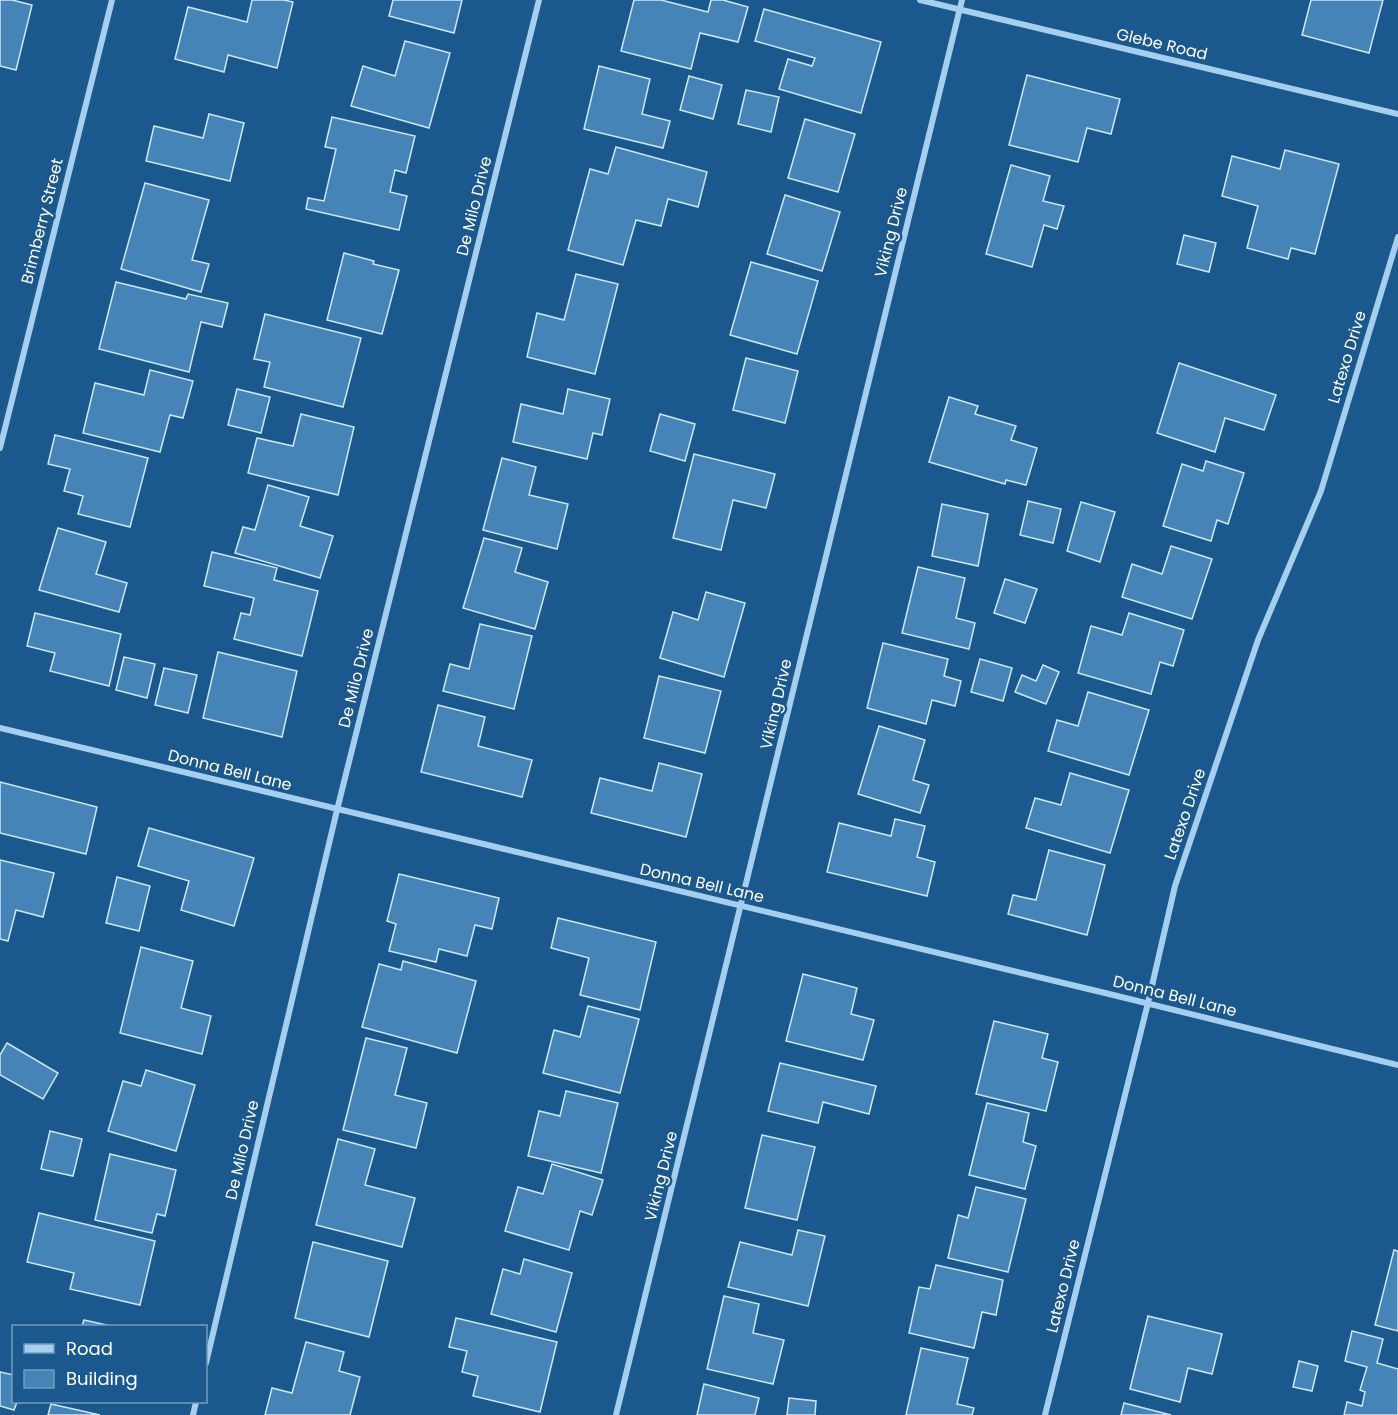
<svg xmlns="http://www.w3.org/2000/svg" width="1398" height="1415" font-family="Poppins,sans-serif">
<style>
.building{fill:#4684b8;stroke:#cce6fa;stroke-width:1.5}
.lines{fill:none;stroke-linecap:round;stroke-linejoin:round}
.street{stroke:#a6ceee;stroke-width:6}
.labels{text-anchor:middle;dominant-baseline:central;stroke-width:5;stroke-linejoin:round;paint-order:stroke}
.street-label{font-size:16px;fill:#fff;stroke:#1a588e}
</style>
<rect width="100%" height="100%" fill="#1a588e"/>
<!-- building -->
<g class="building">
<polygon points="0,0 12,0 32,5 16,70 0,66"/>
<polygon points="252,0 284,0 293,2 277,68 228,55 224,72 175,59 188,7 247,22"/>
<polygon points="393,0 462,0 454,33 389,16"/>
<polygon points="634,0 661,0 708,12 711,0 723,0 748,7 738,42 700,33 691,69 621,51"/>
<polygon points="1311,0 1383,0 1369,53 1302,35"/>
<polygon points="764,9 881,42 861,113 779,89 788,59 812,66 815,58 755,41"/>
<polygon points="405,41 450,53 429,128 351,106 363,66 395,76"/>
<polygon points="599,66 650,79 642,114 670,121 663,148 584,129"/>
<polygon points="1027,75 1120,99 1111,134 1087,128 1078,162 1009,145"/>
<polygon points="689,76 722,85 713,119 680,110"/>
<polygon points="746,90 779,97 771,132 738,124"/>
<polygon points="209,114 244,123 230,181 146,161 154,126 203,138"/>
<polygon points="332,117 415,136 406,173 395,170 390,192 407,196 399,230 306,209 308,198 324,201 336,149 325,147"/>
<polygon points="805,119 855,134 838,192 788,178"/>
<polygon points="616,147 707,172 698,207 668,199 661,226 636,220 623,265 568,250 590,169 608,174"/>
<polygon points="1285,150 1339,164 1315,254 1291,248 1288,259 1247,248 1258,206 1222,196 1232,156 1280,169"/>
<polygon points="1011,165 1050,176 1043,201 1064,206 1057,229 1044,225 1032,267 986,254"/>
<polygon points="145,183 209,200 192,260 209,264 201,292 121,269"/>
<polygon points="785,195 840,212 822,271 767,254"/>
<polygon points="1184,235 1216,243 1209,272 1177,264"/>
<polygon points="344,253 374,261 373,264 399,270 382,334 327,320"/>
<polygon points="751,262 818,281 797,354 730,335"/>
<polygon points="576,274 618,284 595,374 527,357 537,313 564,320"/>
<polygon points="116,282 186,299 188,294 228,303 222,327 201,322 189,372 99,349"/>
<polygon points="265,314 361,338 343,407 264,387 270,362 254,359"/>
<polygon points="746,358 798,371 785,423 733,410"/>
<polygon points="1179,363 1276,395 1264,430 1225,418 1215,452 1157,433"/>
<polygon points="150,370 193,381 183,418 170,415 160,452 83,433 95,383 144,395"/>
<polygon points="237,389 270,397 261,433 228,425"/>
<polygon points="568,389 610,399 602,435 593,433 587,459 513,442 521,404 563,414"/>
<polygon points="949,397 978,406 975,414 1016,426 1011,440 1037,448 1026,485 1006,480 1005,484 929,462"/>
<polygon points="301,414 354,427 338,495 248,473 257,438 293,446"/>
<polygon points="660,414 695,424 685,461 650,451"/>
<polygon points="55,435 148,458 130,527 78,514 83,496 64,491 70,469 48,464"/>
<polygon points="694,454 775,474 766,508 733,500 721,550 673,538"/>
<polygon points="502,458 536,467 529,495 568,504 557,549 483,530"/>
<polygon points="1206,461 1244,473 1228,524 1217,520 1211,541 1163,526 1182,464 1203,471"/>
<polygon points="268,485 309,497 300,526 333,536 320,578 235,553 243,527 255,530"/>
<polygon points="1028,501 1061,509 1053,543 1020,535"/>
<polygon points="1081,502 1115,512 1100,562 1067,551"/>
<polygon points="942,504 988,514 978,566 932,556"/>
<polygon points="58,528 106,542 96,574 127,583 119,612 39,590"/>
<polygon points="484,538 522,548 515,572 548,582 535,629 463,608"/>
<polygon points="1171,546 1212,559 1192,619 1122,597 1132,564 1162,574"/>
<polygon points="212,552 277,568 274,580 318,591 302,656 234,639 241,613 250,615 254,598 204,586"/>
<polygon points="918,567 965,578 956,618 975,623 969,649 902,633"/>
<polygon points="1005,579 1037,589 1025,623 994,613"/>
<polygon points="706,592 745,603 724,677 660,658 673,612 698,620"/>
<polygon points="35,613 121,634 109,686 50,671 55,653 27,646"/>
<polygon points="1129,613 1184,630 1173,666 1160,662 1151,694 1078,673 1091,626 1122,635"/>
<polygon points="480,624 532,636 514,709 443,691 450,664 469,669"/>
<polygon points="883,643 948,659 944,676 961,681 955,706 932,700 926,724 867,708"/>
<polygon points="218,652 297,671 282,737 203,718"/>
<polygon points="124,657 155,664 147,698 116,690"/>
<polygon points="980,659 1012,668 1003,701 971,692"/>
<polygon points="1043,665 1059,672 1046,704 1015,692 1022,675 1036,681"/>
<polygon points="164,668 197,675 188,713 155,705"/>
<polygon points="659,676 721,691 705,753 644,738"/>
<polygon points="1088,692 1149,710 1129,775 1048,751 1057,720 1078,726"/>
<polygon points="438,705 485,717 478,746 532,760 522,797 421,772"/>
<polygon points="879,726 925,740 913,780 929,785 920,813 858,794"/>
<polygon points="659,763 702,774 686,837 591,813 600,778 652,791"/>
<polygon points="1070,773 1129,790 1110,853 1026,828 1035,798 1061,805"/>
<polygon points="0,782 97,807 86,854 0,833"/>
<polygon points="895,819 925,826 917,857 935,862 927,896 827,872 839,823 891,836"/>
<polygon points="149,828 254,858 234,926 181,910 189,881 138,866"/>
<polygon points="1049,850 1105,865 1087,935 1008,914 1013,895 1036,900"/>
<polygon points="0,860 54,873 43,917 16,910 8,941 0,939"/>
<polygon points="399,874 499,898 492,929 475,925 467,956 439,949 436,962 389,951 396,924 387,921"/>
<polygon points="117,877 150,886 139,931 106,923"/>
<polygon points="558,918 656,942 640,1010 580,995 589,958 551,948"/>
<polygon points="141,947 193,961 181,1008 211,1016 202,1054 120,1033"/>
<polygon points="403,961 476,981 457,1053 362,1027 379,964 401,970"/>
<polygon points="803,974 857,988 851,1014 874,1020 863,1060 786,1041"/>
<polygon points="588,1006 639,1019 620,1093 543,1073 554,1030 580,1037"/>
<polygon points="994,1021 1048,1034 1042,1058 1058,1062 1046,1111 976,1094"/>
<polygon points="366,1038 407,1048 395,1095 427,1103 416,1148 343,1130"/>
<polygon points="7,1043 58,1073 43,1099 0,1075 0,1055"/>
<polygon points="780,1063 876,1086 869,1114 823,1102 818,1123 768,1111"/>
<polygon points="146,1070 195,1085 176,1151 108,1131 123,1081 141,1086"/>
<polygon points="566,1091 618,1103 601,1173 528,1156 539,1111 560,1116"/>
<polygon points="987,1103 1029,1113 1023,1142 1036,1146 1025,1189 969,1175"/>
<polygon points="50,1131 82,1139 73,1176 41,1169"/>
<polygon points="762,1135 815,1147 797,1220 745,1208"/>
<polygon points="338,1139 375,1149 365,1185 415,1198 402,1247 316,1225"/>
<polygon points="110,1154 176,1170 165,1216 157,1214 152,1233 95,1220"/>
<polygon points="552,1164 603,1180 592,1215 580,1211 569,1250 505,1231 518,1187 543,1194"/>
<polygon points="976,1187 1026,1199 1008,1272 948,1258 958,1215 968,1218"/>
<polygon points="39,1213 155,1241 140,1305 70,1289 74,1273 27,1262"/>
<polygon points="798,1230 825,1236 808,1306 728,1287 740,1242 792,1255"/>
<polygon points="313,1242 388,1261 369,1337 295,1318"/>
<polygon points="1394,1250 1398,1251 1398,1331 1375,1325"/>
<polygon points="524,1259 572,1273 556,1332 491,1314 503,1269 520,1274"/>
<polygon points="936,1265 1003,1280 996,1315 982,1312 974,1348 909,1333 919,1287 930,1289"/>
<polygon points="724,1296 759,1304 753,1333 784,1340 773,1384 707,1369"/>
<polygon points="1148,1316 1222,1334 1212,1374 1188,1368 1180,1402 1130,1389"/>
<polygon points="456,1318 557,1342 540,1412 473,1396 478,1376 462,1372 467,1351 449,1347"/>
<polygon points="84,1320 111,1326 82,1326"/>
<polygon points="1352,1331 1383,1339 1377,1363 1398,1369 1398,1415 1344,1415 1347,1402 1362,1406 1365,1392 1360,1390 1367,1367 1345,1361"/>
<polygon points="306,1342 344,1352 339,1371 360,1377 350,1415 265,1415 272,1388 292,1393"/>
<polygon points="921,1348 968,1358 957,1404 974,1408 972,1415 906,1415"/>
<polygon points="1299,1361 1318,1366 1312,1391 1293,1387"/>
<polygon points="0,1372 14,1375 14,1402 17,1402 14,1410 0,1406"/>
<polygon points="704,1384 759,1398 755,1415 697,1415"/>
<polygon points="789,1398 816,1401 815,1415 787,1415"/>
<polygon points="1124,1403 1171,1415 1121,1415"/>
<polygon points="51,1404 100,1415 48,1415"/>
</g>
<g class="lines">
<!-- street -->
<g class="street">
<polyline points="920,0 1398,114"/>
<polyline points="0,448 112,0"/>
<path d="M0,728C466,842 933,949 1398,1065"/>
<polyline points="206,1363 337,810 539,0"/>
<polyline points="193,1415 196,1402"/>
<path d="M616,1415C733,944 846,472 962,0"/>
<polyline points="1045,1415 1148,1003 1175,886 1258,640 1321,491 1398,237"/>
</g>
</g>
<g class="labels">
<!-- street labels -->
<g class="street-label">
<text transform="translate(1162 44) rotate(13)">Glebe Road</text>
<text transform="translate(474 206) rotate(-76)">De Milo Drive</text>
<text transform="translate(42 221) rotate(-76)">Brimberry Street</text>
<text transform="translate(891 232) rotate(-76)">Viking Drive</text>
<text transform="translate(1347 357) rotate(-73)">Latexo Drive</text>
<text transform="translate(356 678) rotate(-76)">De Milo Drive</text>
<text transform="translate(776 704) rotate(-77)">Viking Drive</text>
<text transform="translate(230 770) rotate(14)">Donna Bell Lane</text>
<text transform="translate(1185 814) rotate(-71)">Latexo Drive</text>
<text transform="translate(702 883) rotate(13)">Donna Bell Lane</text>
<text transform="translate(1175 996) rotate(14)">Donna Bell Lane</text>
<text transform="translate(242 1150) rotate(-77)">De Milo Drive</text>
<text transform="translate(661 1176) rotate(-76)">Viking Drive</text>
<text transform="translate(1063 1286) rotate(-76)">Latexo Drive</text>
</g>
</g>
<!-- legend -->
<rect x="12" y="1325" width="195" height="78" fill="#1a588e" stroke="#769bbb" stroke-width="1.5"/>
<rect x="24" y="1344" width="30" height="9" fill="#a6ceee" stroke="#769bbb" stroke-width="1.5"/>
<text x="66" y="1355" font-size="18" fill="#ffffff">Road</text>
<rect x="24" y="1370" width="30" height="18" fill="#4684b8" stroke="#769bbb" stroke-width="1.5"/>
<text x="66" y="1385" font-size="18" fill="#ffffff">Building</text>
</svg>
